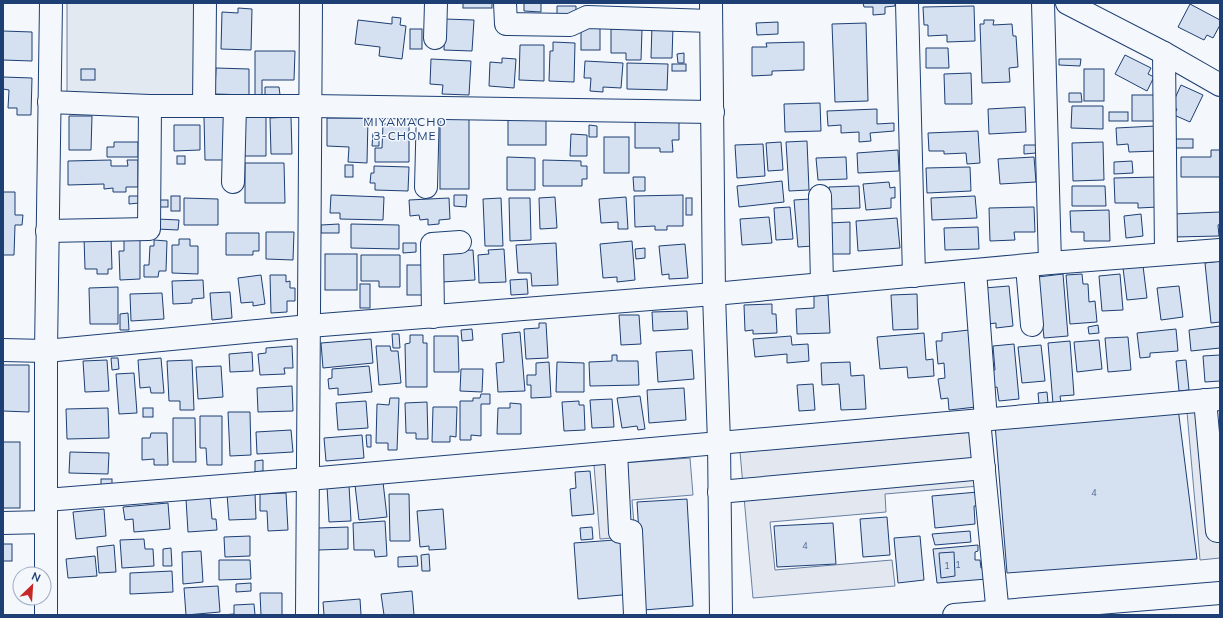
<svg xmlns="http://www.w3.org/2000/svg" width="1223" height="618" font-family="Mulish,sans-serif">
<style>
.green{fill:#e3e9f0;stroke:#687fa3}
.parking{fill:#e3e8f0;stroke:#687fa3}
.building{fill:#d5e0f0;stroke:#1d3f73}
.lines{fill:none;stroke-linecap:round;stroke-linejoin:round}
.minor-casing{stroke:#1d3f73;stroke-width:24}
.major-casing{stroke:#1d3f73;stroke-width:24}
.minor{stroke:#f4f7fb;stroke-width:22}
.major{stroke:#f4f7fb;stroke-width:22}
.labels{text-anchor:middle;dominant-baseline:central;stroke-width:3;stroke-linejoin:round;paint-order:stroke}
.number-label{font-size:9px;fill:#4b6792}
.neighbourhood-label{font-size:12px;letter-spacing:1px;fill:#1d3f73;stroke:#f4f7fb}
</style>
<rect width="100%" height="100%" fill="#f4f7fb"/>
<!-- green -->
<polygon class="green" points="67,3 198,3 197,97 67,92"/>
<!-- parking -->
<g class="parking">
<polygon points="1220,409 1220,558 1200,560 1187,412"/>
<polygon points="974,432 979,486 885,494 886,512 770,522 775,570 892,560 895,586 753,598 740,452"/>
<polygon points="690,458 693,495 632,500 635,536 600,539 594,465"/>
</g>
<!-- building -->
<g class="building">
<rect x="463" y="3" width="29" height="5"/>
<polygon points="524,3 541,3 541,12 524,11"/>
<polygon points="863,3 895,3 895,6 885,7 885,14 873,15 873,7 864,7"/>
<polygon points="1190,4 1220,20 1220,25 1213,38 1207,35 1204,40 1178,27"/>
<polygon points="557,6 576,6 576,16 557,15"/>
<polygon points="974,6 975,41 947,42 947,35 928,36 928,25 924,25 923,7"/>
<polygon points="238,8 252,9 251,50 221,49 222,12 238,13"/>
<polygon points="392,17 401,18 400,25 406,26 402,59 379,56 380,47 355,44 358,20 392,24"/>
<polygon points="445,19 474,20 472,51 444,50"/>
<polygon points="984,20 994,20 993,25 1012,24 1013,36 1016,36 1018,67 1009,68 1010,82 982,83 980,24 984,24"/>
<polygon points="778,22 778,34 757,35 756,23"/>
<polygon points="866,23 868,101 835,102 832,24"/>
<rect x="581" y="24" width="19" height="26"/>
<polygon points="652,25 673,26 672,58 651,58"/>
<rect x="410" y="29" width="12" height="20"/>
<polygon points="611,29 642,30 641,60 626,60 626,53 611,53"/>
<polygon points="3,31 32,32 32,61 3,60"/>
<polygon points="553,42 575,43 574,82 549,81 550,51 553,51"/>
<polygon points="804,42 804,70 772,71 772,75 752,76 752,47 767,47 766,43"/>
<polygon points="520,45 544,45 544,81 519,80"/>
<polygon points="926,48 948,48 949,68 926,68"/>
<polygon points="255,51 295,51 294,80 262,80 262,95 255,95"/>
<polygon points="684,53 684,63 678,63 677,54"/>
<polygon points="1125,55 1151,68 1148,74 1154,77 1147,91 1115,74"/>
<polygon points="502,58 516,59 514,88 489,86 490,62 502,63"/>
<polygon points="431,59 471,61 469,95 442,94 443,85 430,84"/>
<polygon points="1059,59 1081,59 1080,66 1059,65"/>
<polygon points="585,61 623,63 621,88 603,87 603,92 590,91 591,78 584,78"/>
<polygon points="627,63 668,64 667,90 627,89"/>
<rect x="672" y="64" width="14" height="7"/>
<polygon points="216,68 249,69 249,95 215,94"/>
<rect x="81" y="69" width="14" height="11"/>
<rect x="1084" y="69" width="20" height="32"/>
<polygon points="971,73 972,104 945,104 944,74"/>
<polygon points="3,77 32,78 31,115 17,115 17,108 8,108 9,90 3,89"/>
<polygon points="1181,85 1203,95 1190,122 1174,115 1177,109 1171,107"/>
<polygon points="265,87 279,87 280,95 265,96"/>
<polygon points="1069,93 1081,93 1082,102 1069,102"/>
<rect x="1132" y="95" width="23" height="26"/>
<polygon points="820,103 821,131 785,132 784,104"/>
<polygon points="1072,106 1103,106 1103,129 1071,128"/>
<polygon points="1025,107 1026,132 989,134 988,109"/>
<polygon points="877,109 877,124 894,123 894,131 870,133 871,141 859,142 859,132 841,133 841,125 828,126 827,111"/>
<rect x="1109" y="112" width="19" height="9"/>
<polygon points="69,116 92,116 91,150 69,150"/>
<polygon points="226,116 226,160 205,160 204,117"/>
<polygon points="240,116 266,116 266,156 239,156"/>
<rect x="440" y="116" width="29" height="73"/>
<rect x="508" y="116" width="38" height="29"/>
<polygon points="291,117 292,154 271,154 270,118"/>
<polygon points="327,118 368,118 367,163 348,162 349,147 327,146"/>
<polygon points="635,120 679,121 679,140 672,140 673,152 660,152 660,148 635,148"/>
<polygon points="383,124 409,125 409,162 375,162 375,148 382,148"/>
<polygon points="174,125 200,125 200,150 174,151"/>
<polygon points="589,125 597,126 597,137 589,137"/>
<polygon points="1156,126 1157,151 1129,152 1128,144 1117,145 1116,128"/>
<polygon points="978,131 980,163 967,164 966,153 944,154 944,151 929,151 928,133"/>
<polygon points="373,133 379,133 379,146 372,146"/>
<polygon points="571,134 587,135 587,156 570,156"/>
<rect x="604" y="137" width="25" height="36"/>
<rect x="1173" y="139" width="20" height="9"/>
<polygon points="807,141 809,190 789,191 786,142"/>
<polygon points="114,142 138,142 138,157 107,157 107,147 114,147"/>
<polygon points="781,142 783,170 768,171 766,143"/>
<polygon points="1103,142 1104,180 1073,181 1072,143"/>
<polygon points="763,144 765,176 737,178 735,145"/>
<polygon points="1024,145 1036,145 1036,153 1024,154"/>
<polygon points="898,150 899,171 858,173 857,153"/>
<polygon points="1211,150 1220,150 1220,177 1181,177 1181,157 1211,157"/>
<rect x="177" y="156" width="8" height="8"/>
<polygon points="507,157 535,158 535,190 507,190"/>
<polygon points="846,157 847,179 818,180 816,158"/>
<polygon points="1034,157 1036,182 1000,184 998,159"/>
<polygon points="111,160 111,166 128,166 127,160 138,160 138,187 126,187 126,192 113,192 113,188 104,189 104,184 68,185 68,161"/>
<polygon points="543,160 581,161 581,166 587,166 587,179 582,179 582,186 543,186"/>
<polygon points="1132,161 1133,173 1114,174 1114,162"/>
<polygon points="245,163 284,163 285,203 245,203"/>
<rect x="345" y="165" width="8" height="12"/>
<polygon points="374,166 409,167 408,191 375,190 375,183 370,183 371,173 374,173"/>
<polygon points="970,167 971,191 927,193 926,168"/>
<polygon points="633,177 645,177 645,191 634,191"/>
<polygon points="1157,177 1158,207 1138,208 1138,203 1115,203 1114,178"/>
<polygon points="782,181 784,202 739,207 737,186"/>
<polygon points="889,182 890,188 895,187 895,198 891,198 891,208 866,210 863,184"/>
<polygon points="859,186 860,208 831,209 829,187"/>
<polygon points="1072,186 1105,186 1106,206 1072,206"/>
<polygon points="3,192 15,192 15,215 23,215 22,225 15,225 14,255 3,255"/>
<polygon points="331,195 384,197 383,220 340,219 340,213 330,213"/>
<polygon points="454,195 467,195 466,207 454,206"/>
<polygon points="683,195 683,226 667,226 667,230 655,230 655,226 635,227 634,196"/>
<polygon points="129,196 139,196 139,203 129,204"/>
<rect x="171" y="196" width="9" height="15"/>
<polygon points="975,196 977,218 932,220 931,198"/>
<polygon points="555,197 557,228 540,229 539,198"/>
<polygon points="626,197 628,229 618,229 618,222 601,223 599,199"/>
<polygon points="184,198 218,199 218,225 184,225"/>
<polygon points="449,198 450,219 439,220 439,224 428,225 428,219 420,220 419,215 410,216 409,200"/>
<polygon points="501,198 503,246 485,246 483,199"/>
<polygon points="509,198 530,198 531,240 510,241"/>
<rect x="686" y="198" width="6" height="17"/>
<polygon points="810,199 813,246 798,247 794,200"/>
<rect x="159" y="200" width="9" height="7"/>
<polygon points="790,207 793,239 776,240 774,208"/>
<polygon points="1034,207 1035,232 1014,232 1015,240 990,241 989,208"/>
<polygon points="1109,210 1110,241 1084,241 1084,232 1071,232 1070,211"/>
<polygon points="1220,212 1220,224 1218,225 1219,236 1174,237 1173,214"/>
<polygon points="1141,214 1143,236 1126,238 1124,216"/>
<polygon points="769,217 772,243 742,245 740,219"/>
<polygon points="897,218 900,248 858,251 856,221"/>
<polygon points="157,219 179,220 178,230 157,229"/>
<polygon points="850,222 850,254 829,254 829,223"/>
<polygon points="339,224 339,233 321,233 321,225"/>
<polygon points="351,224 399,225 399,249 351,248"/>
<polygon points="978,227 979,249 945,250 944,228"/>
<polygon points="266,232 294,232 293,260 266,259"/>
<polygon points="226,233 259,233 259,251 253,251 253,255 226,255"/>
<polygon points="84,237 111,237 112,269 108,269 108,274 97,274 97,269 85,269"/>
<polygon points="124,238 140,238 140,279 120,280 119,251 124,251"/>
<polygon points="179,239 190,239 190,246 198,246 198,274 172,273 172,245 179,245"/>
<polygon points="154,240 167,241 166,271 159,271 158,277 144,277 144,265 149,265 150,246 154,246"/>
<polygon points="632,241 635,280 617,282 617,277 603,278 600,244"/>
<polygon points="403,243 416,243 416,252 403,253"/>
<polygon points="556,243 558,285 532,286 531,273 518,273 516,245"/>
<polygon points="685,244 688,278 669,279 669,274 662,275 659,246"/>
<polygon points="645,248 645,258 636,259 635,249"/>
<polygon points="504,249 506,282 479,283 478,255 489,254 488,250"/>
<polygon points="473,250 475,280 442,282 441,251"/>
<rect x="325" y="254" width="32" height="36"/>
<polygon points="361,255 400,255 400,287 379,287 379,281 361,281"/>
<polygon points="1220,261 1220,322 1211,323 1205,263"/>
<rect x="407" y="265" width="19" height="30"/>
<polygon points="1143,266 1147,298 1127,300 1123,268"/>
<polygon points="1063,274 1068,336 1044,338 1038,277"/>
<polygon points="1082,274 1083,284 1088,284 1089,302 1095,301 1097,322 1070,324 1066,275"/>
<polygon points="1120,274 1123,310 1102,311 1099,276"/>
<polygon points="261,275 265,304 253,306 253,302 241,303 238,278"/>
<polygon points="270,275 286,275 286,282 290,281 290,288 295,288 295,301 287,301 287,312 271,313"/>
<polygon points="527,279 528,294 511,295 510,280"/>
<polygon points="203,280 204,298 192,299 192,303 173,304 172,281"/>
<rect x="360" y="284" width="10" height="24"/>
<polygon points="1009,286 1013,326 996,328 996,323 988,324 984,288"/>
<polygon points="1179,286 1183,317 1161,320 1157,288"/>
<polygon points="118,287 118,324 90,324 89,288"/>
<polygon points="230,292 232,318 212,320 210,293"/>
<polygon points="162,293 164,319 131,321 130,294"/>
<polygon points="917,294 918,329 893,330 891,295"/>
<polygon points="828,295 830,333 797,334 796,309 814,308 814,296"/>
<polygon points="772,304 772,314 776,314 777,333 753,334 753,330 745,331 744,305"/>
<polygon points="687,311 688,329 653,331 652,312"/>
<polygon points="128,313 129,330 120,330 120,314"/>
<polygon points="619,315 639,315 641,344 621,345"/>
<polygon points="539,323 546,323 548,358 526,359 524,329 539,328"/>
<polygon points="1098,325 1099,333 1089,334 1088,327"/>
<polygon points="1220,326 1220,348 1191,351 1189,330"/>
<polygon points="472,329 473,340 462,341 461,330"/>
<polygon points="1176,329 1178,351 1150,353 1150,357 1140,358 1137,333"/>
<polygon points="969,330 976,407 949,410 948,398 941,399 938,379 945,378 944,363 938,364 936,341 942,341 942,333"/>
<polygon points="520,332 525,391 498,392 496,363 504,362 502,334"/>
<polygon points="924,333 926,360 933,359 934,376 908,378 907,367 880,369 877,337"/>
<polygon points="392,334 399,334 400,348 393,348"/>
<polygon points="410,335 423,335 423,343 427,343 427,387 406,387 405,344 410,343"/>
<polygon points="434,336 458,336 459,372 434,372"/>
<polygon points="791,336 792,345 808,344 809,361 787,363 787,354 755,357 753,339"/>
<polygon points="1128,337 1131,370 1108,372 1105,338"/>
<polygon points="371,339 373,363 323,368 321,343"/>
<polygon points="1099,340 1102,369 1077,372 1074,342"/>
<polygon points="1070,341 1074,395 1060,396 1061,403 1053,404 1048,343"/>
<polygon points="1014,344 1019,399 999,401 997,387 992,388 990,370 995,370 993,346"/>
<polygon points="1041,345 1045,381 1022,383 1018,347"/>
<polygon points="292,346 293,368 284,368 285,374 260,375 258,354 266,353 266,348"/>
<polygon points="376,346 390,346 391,351 398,351 401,383 379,385"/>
<polygon points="692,350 694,379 658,382 656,352"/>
<polygon points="252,352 253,371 230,372 229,354"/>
<polygon points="612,355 617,355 617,361 638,361 639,385 590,386 589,362 612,361"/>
<polygon points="1220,355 1220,381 1205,382 1203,356"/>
<polygon points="111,358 118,358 119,369 112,370"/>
<polygon points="161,358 164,393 151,393 150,387 140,388 138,360"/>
<polygon points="107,360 109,391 85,392 83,361"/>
<polygon points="192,360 194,410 180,410 180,401 169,401 167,361"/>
<polygon points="1186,360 1189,390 1179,391 1176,361"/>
<polygon points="549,362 551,397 531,398 531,385 527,385 527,375 536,375 536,363"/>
<polygon points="557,362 584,363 584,392 556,392"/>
<polygon points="850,362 851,376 864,375 866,409 841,410 839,384 822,385 821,363"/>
<polygon points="3,365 29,365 29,412 3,411"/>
<polygon points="221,366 223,397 198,399 196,367"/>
<polygon points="369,366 372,392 338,395 338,388 329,389 328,379 332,378 332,369"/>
<polygon points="461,369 483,369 482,392 460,391"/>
<polygon points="134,373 137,413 119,414 116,374"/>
<polygon points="813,384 815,410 799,411 797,385"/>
<polygon points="292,386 293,411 258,412 257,388"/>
<polygon points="684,388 686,420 649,423 647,390"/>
<polygon points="1047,392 1048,403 1039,404 1038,393"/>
<polygon points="481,394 490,394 490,404 481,404 481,436 471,435 471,440 460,440 460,401 473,401 473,398 480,398"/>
<polygon points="640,396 645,429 638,430 637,426 622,428 617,398"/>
<polygon points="390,398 399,398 397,450 388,450 388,443 376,443 377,404 389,405"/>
<polygon points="612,399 614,427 592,428 590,400"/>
<polygon points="366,401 368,428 338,430 336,403"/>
<polygon points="579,401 579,405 584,405 585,430 564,431 562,402"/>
<polygon points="427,402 428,439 416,439 416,433 406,433 405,403"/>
<polygon points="510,403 521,404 521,434 497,434 498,408 510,408"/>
<polygon points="433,407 457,407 456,437 450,436 450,442 432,442"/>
<polygon points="108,408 109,438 67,439 66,409"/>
<rect x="143" y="408" width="10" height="9"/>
<polygon points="1178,408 1197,559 1007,573 995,424"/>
<polygon points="228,412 250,412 251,455 230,456"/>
<polygon points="200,416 222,416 222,465 207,465 206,448 200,448"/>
<polygon points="173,418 195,418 196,462 173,462"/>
<polygon points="291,430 293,452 257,454 256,432"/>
<polygon points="151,433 167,433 168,465 154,465 154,459 142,460 142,438 150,438"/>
<polygon points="362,435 364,458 326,461 324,438"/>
<polygon points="366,435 371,435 371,447 367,447"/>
<rect x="3" y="442" width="17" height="66"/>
<polygon points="70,452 109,453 108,474 69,473"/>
<polygon points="263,460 263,471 255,472 255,461"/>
<polygon points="590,471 594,514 572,516 570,489 576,488 575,472"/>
<rect x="101" y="479" width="11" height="8"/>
<polygon points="383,482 387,517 359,520 355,485"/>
<polygon points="349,485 351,521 329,522 327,486"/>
<polygon points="978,492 979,506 974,506 975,524 935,528 932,496"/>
<polygon points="255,493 256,519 229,520 227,494"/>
<polygon points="286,493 288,530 268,531 267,511 260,511 260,494"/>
<polygon points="389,494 409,494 410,541 390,541"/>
<polygon points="210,497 212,519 216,519 217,530 188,532 186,499"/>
<polygon points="687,499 693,606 644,610 637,502"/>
<polygon points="168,503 170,529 134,532 133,519 125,520 123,507"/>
<polygon points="104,509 106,536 76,539 73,512"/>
<polygon points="443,509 446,549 429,550 429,546 420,547 417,511"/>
<polygon points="887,517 890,555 863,557 860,519"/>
<polygon points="385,521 387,556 375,557 374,550 354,550 353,523"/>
<polygon points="833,523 836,564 777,567 774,526"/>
<polygon points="348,527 348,549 318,550 318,528"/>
<polygon points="592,527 593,539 581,540 580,528"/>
<polygon points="970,531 971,542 935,545 932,534"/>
<polygon points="250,536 250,556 225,557 224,537"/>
<polygon points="920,536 924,580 898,583 894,538"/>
<polygon points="144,539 145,549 153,549 154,566 122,568 120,540"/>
<polygon points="628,539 633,594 578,599 574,543"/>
<rect x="3" y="544" width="9" height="17"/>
<polygon points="114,545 116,572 99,573 97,547"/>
<polygon points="978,545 978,551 975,552 975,560 980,560 981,568 986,567 987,579 937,583 933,549"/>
<polygon points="171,548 172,566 163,566 163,549"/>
<polygon points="201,551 203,582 183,584 182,552"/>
<polygon points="954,552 955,576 941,578 939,553"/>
<polygon points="429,554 430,571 422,571 421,555"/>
<polygon points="95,556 97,576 68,578 66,559"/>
<polygon points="417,556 418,566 398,567 398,557"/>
<polygon points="219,560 250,560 251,579 219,580"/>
<polygon points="172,571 173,592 130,594 130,573"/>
<polygon points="251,583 251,591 236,592 236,584"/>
<polygon points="218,586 220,612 186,615 184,588"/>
<polygon points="412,591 414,615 384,615 381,594"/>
<polygon points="260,593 282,593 282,615 261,615"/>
<polygon points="360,599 361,615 324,615 323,602"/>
<polygon points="254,604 255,615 222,615 234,614 234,605"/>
</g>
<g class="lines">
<defs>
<g id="minor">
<polyline points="505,3 506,24 570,25 587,17 711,21"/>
<polyline points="711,3 714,294 719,443 721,615"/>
<polyline points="907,3 914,276"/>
<polyline points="1043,3 1050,263"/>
<polyline points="1067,3 1164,53 1220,85"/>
<polyline points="435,38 436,3"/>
<polyline points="1164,53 1166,254"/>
<polyline points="49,102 150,106 311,106 713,112"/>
<polyline points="204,106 205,3"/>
<polyline points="233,182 235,106"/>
<polyline points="426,187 428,108"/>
<polyline points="820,196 822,284"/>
<polyline points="47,231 149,229 150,106"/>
<polyline points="1027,266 1032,325"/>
<polyline points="975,270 986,420"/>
<polyline points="433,317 432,244 460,242"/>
<polyline points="3,350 46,351 309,326 714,294 1050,263 1220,250"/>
<polyline points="1205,400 1217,531 1220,531"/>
<polyline points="979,420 998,615"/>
<polyline points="616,452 620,532 631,531 635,615"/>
<polyline points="719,492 984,468"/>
<polyline points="46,500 308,479 1220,399"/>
<polyline points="3,523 46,522"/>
<polyline points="46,615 46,351 51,3"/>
<polyline points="307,615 311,3"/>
</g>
<polyline id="major" points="954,615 1220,593"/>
</defs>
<!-- minor casing -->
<use href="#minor" class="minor-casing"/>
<!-- major casing -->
<use href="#major" class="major-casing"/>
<!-- minor -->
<use href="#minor" class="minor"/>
<!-- major -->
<use href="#major" class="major"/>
</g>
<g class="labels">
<!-- number labels -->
<g class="number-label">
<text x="1094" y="492">4</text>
<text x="805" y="545">4</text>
<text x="958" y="564">1</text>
<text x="947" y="565">1</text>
</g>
<!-- neighbourhood labels -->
<g class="neighbourhood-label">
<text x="405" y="121">MIYAMACHO<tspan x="405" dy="14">3-CHOME</tspan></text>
</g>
</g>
<!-- border -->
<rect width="1223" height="618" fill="none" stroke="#1d3f73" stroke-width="8"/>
<!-- north arrow -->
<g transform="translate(32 586) rotate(25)"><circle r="19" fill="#f4f7fb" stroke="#9eadc5"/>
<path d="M0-3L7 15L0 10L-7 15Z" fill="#c62828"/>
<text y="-6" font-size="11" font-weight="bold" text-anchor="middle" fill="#1d3f73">N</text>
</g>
</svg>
